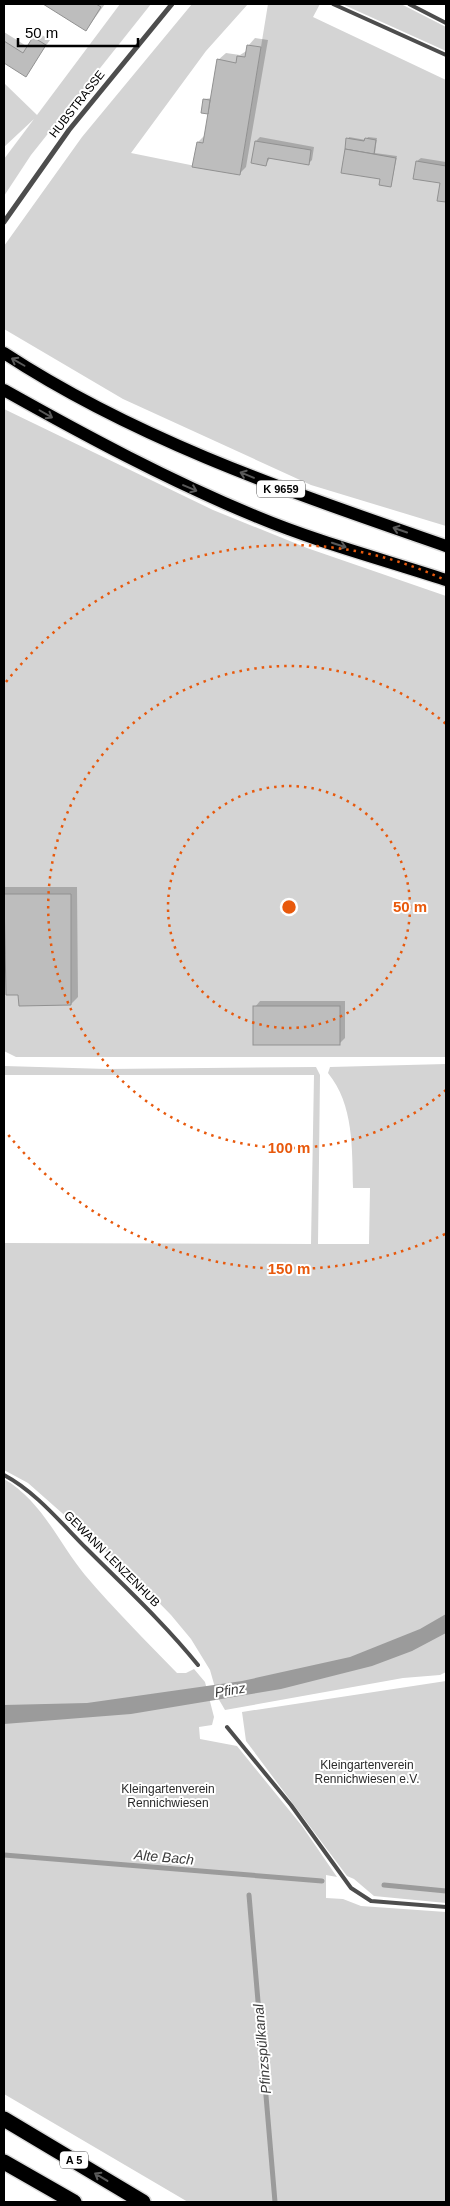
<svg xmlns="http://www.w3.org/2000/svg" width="450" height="2206" font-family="Arial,sans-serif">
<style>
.green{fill:#d4d4d4}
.water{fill:#9b9b9b}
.shadow{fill:#0003}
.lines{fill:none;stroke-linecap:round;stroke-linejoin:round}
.stream{stroke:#9b9b9b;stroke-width:5}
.building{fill:#bdbdbd;stroke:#919191}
.primary-casing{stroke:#dbdbdb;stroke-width:15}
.motorway-casing{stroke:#dbdbdb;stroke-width:18}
.service{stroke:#4d4d4d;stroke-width:4}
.minor{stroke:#4d4d4d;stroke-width:5}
.primary{stroke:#000;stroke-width:12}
.motorway{stroke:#000;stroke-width:15}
.oneway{stroke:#595959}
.ring{fill:none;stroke:#e8590c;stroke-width:2.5;stroke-dasharray:2.5 5}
.labels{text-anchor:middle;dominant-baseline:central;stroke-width:4;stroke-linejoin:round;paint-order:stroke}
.shield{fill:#fff;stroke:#4c4c4c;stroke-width:1}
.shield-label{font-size:11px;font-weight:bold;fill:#000}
.street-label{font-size:12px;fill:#000;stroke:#fff}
.park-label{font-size:12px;fill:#2b2b2b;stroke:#fff}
.water-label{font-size:14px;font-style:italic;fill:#3c3c3c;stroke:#fff}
.centre{fill:#e8590c;stroke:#fff;stroke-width:2.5}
.ring-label{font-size:15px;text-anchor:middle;font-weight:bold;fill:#e8590c;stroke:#fff;stroke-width:4;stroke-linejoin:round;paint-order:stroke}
</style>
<rect width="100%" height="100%" fill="#fff"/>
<!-- green -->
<g class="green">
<polygon points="120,4 151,4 31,155 4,196 4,159 34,119 4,147 4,83 37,115"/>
<polygon points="192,4 248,4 206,51 131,153 240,175 268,4 320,4 313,17 446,80 446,526 311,485 123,399 4,329 4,246 82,137"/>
<polygon points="342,4 401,4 446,27 446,51"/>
<polygon points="4,409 213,510 307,548 446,596 446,1057 16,1057 4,1051"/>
<path d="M446,1064V1672L440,1675L403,1678L225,1710L218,1698L210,1670L191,1639L171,1615L130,1573L28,1483L4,1470V1243L311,1244L314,1075H4V1066L107,1069L316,1067L320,1075L318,1244H369L370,1188H353C352,1148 354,1105 328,1073L330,1067Z"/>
<path d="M4,1479C42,1501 58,1542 85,1575C114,1609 146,1641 177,1673H186L194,1669L205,1682L214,1717L212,1725L199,1727L200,1739L237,1746L302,1826L337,1877L326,1875V1898L343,1899L361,1906L446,1912V2202H188L4,2094Z"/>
<polygon points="446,1681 446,1903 374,1896 354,1879 347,1876 246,1741 242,1712"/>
</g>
<!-- water -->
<polygon class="water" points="446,1614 446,1633 412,1651 372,1666 281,1689 131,1714 4,1724 4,1705 87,1703 242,1681 350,1657 420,1629"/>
<!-- shadow -->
<g class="shadow">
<polygon points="45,4 105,4 86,30"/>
<polygon points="4,32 28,47 39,33 50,40 25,75 4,62"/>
<polygon points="255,38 268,40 246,167 239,174 198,142 205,135 210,110 202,112 204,99 212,98 218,60 226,53 240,55 248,50 248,46"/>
<polygon points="260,137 314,147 312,160 308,164 270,158 266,164 256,141"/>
<polygon points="349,137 366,140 368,137 377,138 375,153 397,156 391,186 382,178 342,172"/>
<polygon points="421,158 446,162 446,201 438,200 442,182 417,161"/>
<polygon points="4,887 77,887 78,997 71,1004 7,954 4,954"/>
<polygon points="260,1001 345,1001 345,1038 340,1043 255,1007"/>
</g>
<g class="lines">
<!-- stream -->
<g class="stream">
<polyline points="4,1855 322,1881"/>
<polyline points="384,1885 446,1891"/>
<polyline points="249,1895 275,2202"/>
</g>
</g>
<!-- building -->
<g class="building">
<polygon points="43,4 96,4 101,7 86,31"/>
<polygon points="33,37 46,45 26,77 4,63 4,41 23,53"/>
<polygon points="247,45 261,47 240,175 192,167 197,142 203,143 217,59 236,63 237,56 245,57"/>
<polygon points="203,99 210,100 208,114 201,113"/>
<polygon points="346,138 364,141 365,138 376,140 374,154 345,149"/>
<polygon points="255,141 311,150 309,165 268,158 266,166 251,163"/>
<polygon points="345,149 396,158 391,187 379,185 380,179 341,173"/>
<polygon points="416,161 446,166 446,202 437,201 440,183 413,179"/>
<polygon points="4,894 71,894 71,1005 19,1006 18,995 6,995"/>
<rect x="253" y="1006" width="87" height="39"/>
</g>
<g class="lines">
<defs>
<g id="primary">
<path d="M4,353C140,442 294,493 446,546"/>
<path d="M4,390C86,436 168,480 255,516C317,542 382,559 446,580"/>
</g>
<g id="motorway">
<polyline points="4,2119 143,2202"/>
<polyline points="4,2162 74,2202"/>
</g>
</defs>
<!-- primary casing -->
<use href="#primary" class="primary-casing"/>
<!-- motorway casing -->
<use href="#motorway" class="motorway-casing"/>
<!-- service -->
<g class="service">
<polyline points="333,4 446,55"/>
<polyline points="409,4 446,23"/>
<path d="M4,1475C36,1492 61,1523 87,1549C125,1587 164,1623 198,1665"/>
<polyline points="227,1727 291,1805 351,1888 371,1901 446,1907"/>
</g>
<!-- minor -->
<polyline class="minor" points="4,222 69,130 172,4"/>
<!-- primary -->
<use href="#primary" class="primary"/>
<!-- motorway -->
<use href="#motorway" class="motorway"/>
</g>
<!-- one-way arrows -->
<defs><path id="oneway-shaft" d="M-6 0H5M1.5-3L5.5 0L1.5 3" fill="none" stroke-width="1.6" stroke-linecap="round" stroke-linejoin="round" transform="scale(1.25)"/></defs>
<g class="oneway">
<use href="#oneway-shaft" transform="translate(18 362) rotate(-150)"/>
<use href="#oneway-shaft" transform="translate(46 414) rotate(30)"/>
<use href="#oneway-shaft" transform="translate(247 475) rotate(-158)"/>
<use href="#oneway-shaft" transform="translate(190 488) rotate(23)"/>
<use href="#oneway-shaft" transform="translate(400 530) rotate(-161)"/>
<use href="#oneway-shaft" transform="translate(339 545) rotate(18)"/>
<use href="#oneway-shaft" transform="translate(101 2177) rotate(-149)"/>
</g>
<!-- distance rings -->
<g class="ring">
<circle cx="289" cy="907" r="121"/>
<path d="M446 1090A241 241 0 1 1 446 724"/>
<path d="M445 1234A362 362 0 0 1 6 1132M6 682A362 362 0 0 1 445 580"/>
</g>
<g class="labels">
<!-- shield labels -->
<g class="shield">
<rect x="257" y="480.5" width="48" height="17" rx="4"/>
<rect x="60" y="2151.5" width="28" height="17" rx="4"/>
</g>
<g class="shield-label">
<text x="281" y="489">K 9659</text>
<text x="74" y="2160">A 5</text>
</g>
<!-- street labels -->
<g class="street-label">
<text transform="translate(77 104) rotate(-52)">HUBSTRASSE</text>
<text transform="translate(112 1559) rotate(45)">GEWANN LENZENHUB</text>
</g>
<!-- park labels -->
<g class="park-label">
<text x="367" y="1765">Kleingartenverein<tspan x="367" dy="14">Rennichwiesen e.V.</tspan></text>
<text x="168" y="1789">Kleingartenverein<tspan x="168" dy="14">Rennichwiesen</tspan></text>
</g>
<!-- water labels -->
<g class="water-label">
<text transform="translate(230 1690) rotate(-9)">Pfinz</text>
<text transform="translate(164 1857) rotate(5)">Alte Bach</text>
<text transform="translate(262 2049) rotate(-95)">Pfinzspülkanal</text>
</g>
</g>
<circle cx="289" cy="907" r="8" class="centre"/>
<g class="ring-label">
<text x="410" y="912">50 m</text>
<text x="289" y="1153">100 m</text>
<text x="289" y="1274">150 m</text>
</g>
<!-- border -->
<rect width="450" height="2206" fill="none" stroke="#000000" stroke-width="10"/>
<!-- scale -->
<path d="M18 38v8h120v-8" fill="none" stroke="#000000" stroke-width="2.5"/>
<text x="25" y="38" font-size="15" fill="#000000" stroke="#ffffff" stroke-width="4" paint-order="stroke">50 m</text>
</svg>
